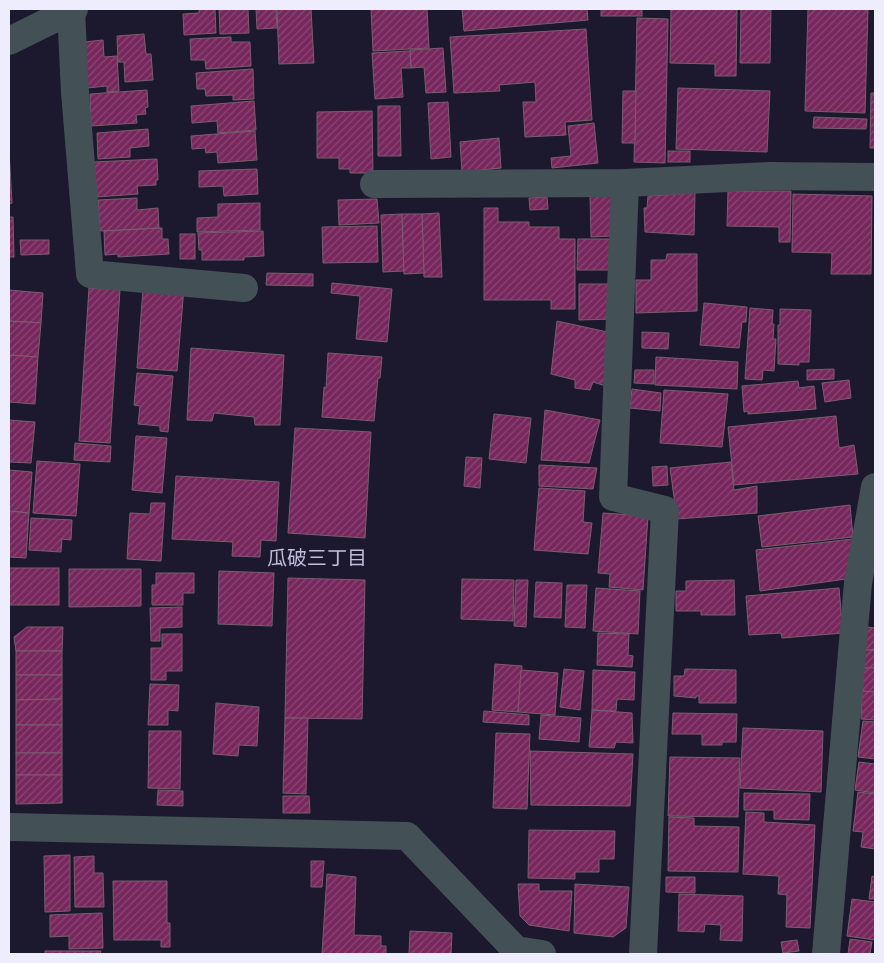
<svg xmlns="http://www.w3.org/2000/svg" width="884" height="963" font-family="'Titillium Web','Noto Sans JP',sans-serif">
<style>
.building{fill:url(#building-hatch);stroke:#7a5e6e}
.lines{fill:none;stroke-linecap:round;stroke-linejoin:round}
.minor{stroke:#435056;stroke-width:28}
.labels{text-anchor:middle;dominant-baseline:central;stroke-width:4;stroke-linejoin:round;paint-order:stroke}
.neighbourhood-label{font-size:20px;fill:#c0bddb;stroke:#1c182e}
</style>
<defs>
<pattern id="building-hatch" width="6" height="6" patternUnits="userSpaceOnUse" patternTransform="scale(1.25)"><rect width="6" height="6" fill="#77275c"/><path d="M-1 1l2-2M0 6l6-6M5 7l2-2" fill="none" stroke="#8b4774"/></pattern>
</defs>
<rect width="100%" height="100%" fill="#1c182e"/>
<!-- building -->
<g class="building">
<polygon points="199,9 215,9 216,33 184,35 183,14 199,13"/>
<polygon points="219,9 248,9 249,33 220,34"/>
<polygon points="256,9 276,9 277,28 257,29"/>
<polygon points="277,9 311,9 314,63 279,64"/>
<polygon points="371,9 427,9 429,48 373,51"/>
<polygon points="462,9 587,9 588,20 464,31"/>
<rect x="601" y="9" width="41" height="7"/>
<polygon points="671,9 737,9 736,76 715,76 715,64 670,63"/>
<polygon points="741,9 771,9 770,63 740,63"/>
<polygon points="808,9 868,9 865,113 805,111"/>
<polygon points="637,18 668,19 665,163 634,162"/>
<polygon points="586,29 592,120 565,122 566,135 525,137 523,102 536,102 535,82 499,85 500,91 454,93 450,37"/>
<polygon points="144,34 146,54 151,54 153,80 125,82 124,62 118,62 117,36"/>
<polygon points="231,37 231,42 250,42 251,66 206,69 205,60 191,60 190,39"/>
<polygon points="103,40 104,57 117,56 119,91 107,92 107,86 87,88 84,42"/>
<polygon points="443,48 446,92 426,93 424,67 411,68 410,50"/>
<polygon points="410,51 411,68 401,68 403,97 375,99 372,53"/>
<polygon points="253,69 254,99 233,100 233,95 206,96 205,89 197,89 196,73"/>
<polygon points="678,88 770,91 767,152 676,149"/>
<polygon points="147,90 148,107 145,108 146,114 136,115 137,123 91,126 90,94"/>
<polygon points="623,91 636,91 635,143 622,143"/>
<polygon points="871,93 875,93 875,148 870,148"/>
<polygon points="254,101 256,130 218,133 217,121 192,123 191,106"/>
<polygon points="448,102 451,157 431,159 428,103"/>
<polygon points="378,106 400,106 401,156 378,156"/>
<polygon points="372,111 373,173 350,173 350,169 339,169 339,158 317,158 317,112"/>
<polygon points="814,117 867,119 866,129 813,128"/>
<polygon points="594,123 598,163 552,168 551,158 571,156 568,126"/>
<polygon points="148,129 149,146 130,148 130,157 98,159 97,133"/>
<polygon points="255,131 257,160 218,163 217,152 206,153 205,148 192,149 191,136"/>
<polygon points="499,138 501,168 462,172 460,142"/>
<polygon points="9,150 12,203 9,204"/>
<rect x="668" y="151" width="22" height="11"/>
<polygon points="157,159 158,180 156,180 156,185 137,186 138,194 97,197 94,162"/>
<polygon points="257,169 258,194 224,196 223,186 199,187 199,171"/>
<polygon points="728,191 791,191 790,242 779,242 779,227 727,226"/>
<polygon points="695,193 694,235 645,232 644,208 647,208 648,196"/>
<polygon points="793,194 872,196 871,274 831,274 832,253 792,252"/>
<polygon points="590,196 612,196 613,236 591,237"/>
<polygon points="547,197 548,209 530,210 529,198"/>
<polygon points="137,198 137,210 158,208 159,228 100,231 98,200"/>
<polygon points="377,199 379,223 339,225 338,200"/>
<polygon points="260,203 260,230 197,232 197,218 218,217 218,204"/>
<polygon points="484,208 498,208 498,222 529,222 529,227 559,227 559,239 575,239 575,309 551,309 551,300 484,300"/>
<polygon points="439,213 442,277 424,277 422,214"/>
<polygon points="402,214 404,271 383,272 381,215"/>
<polygon points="402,214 422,214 424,273 404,274"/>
<polygon points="9,217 13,217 14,257 9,257"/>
<polygon points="377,226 378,262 323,263 322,227"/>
<polygon points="162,228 162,239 168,239 169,254 118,257 118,254 105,255 104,231"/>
<polygon points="263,231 264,256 244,257 244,260 202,260 202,250 199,250 198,233"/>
<rect x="180" y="234" width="15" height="25"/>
<polygon points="578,239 613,239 612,270 577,270"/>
<polygon points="20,240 49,240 49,254 21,255"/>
<polygon points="667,254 697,254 697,311 636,313 636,280 651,280 651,260 666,260"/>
<polygon points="267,273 313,274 313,286 266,285"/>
<polygon points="332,283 392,289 387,342 356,339 360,296 331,293"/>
<polygon points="579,284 613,284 614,319 579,320"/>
<polygon points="89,288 120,290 110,443 79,441"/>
<polygon points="184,288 177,371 137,368 143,289"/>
<polygon points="9,290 43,293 41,323 9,321"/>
<polygon points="704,303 747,307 746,322 742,322 739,348 700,345"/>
<polygon points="750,308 773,310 772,324 774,324 773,339 776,339 774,371 763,370 762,380 745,379"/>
<polygon points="780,309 811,310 809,362 799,362 799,365 778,364 778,325 780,325"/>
<polygon points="9,321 41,323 38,357 9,355"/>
<polygon points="557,321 612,333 606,386 593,382 590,390 575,388 575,380 551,374"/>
<polygon points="642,332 669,333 668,349 642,348"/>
<polygon points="191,348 284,355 280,425 255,425 254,417 214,413 212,421 187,420"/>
<polygon points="328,353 382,357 380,378 378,378 374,421 322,417 324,387 326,388"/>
<polygon points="9,355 38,357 35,404 9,402"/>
<polygon points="656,357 738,362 737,389 655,385"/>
<polygon points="834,369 834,379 807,380 807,370"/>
<polygon points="635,370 654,370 654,384 634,383"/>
<polygon points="137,373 173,376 168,432 160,431 160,426 138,424 140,406 134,405"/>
<polygon points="849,380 851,398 825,402 822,383"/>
<polygon points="798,381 799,388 814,386 816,409 748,414 748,411 744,412 742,386"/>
<polygon points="632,389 661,393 660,411 630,408"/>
<polygon points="664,390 728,394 722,447 660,443"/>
<polygon points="545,410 600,420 589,463 541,460"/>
<polygon points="494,414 531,418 526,463 489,459"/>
<polygon points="836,416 839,448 854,445 858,474 734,485 728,427"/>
<polygon points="9,420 35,422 31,463 9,462"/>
<polygon points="295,428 371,432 365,538 288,533"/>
<polygon points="136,436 167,438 162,493 132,490"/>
<polygon points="75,443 111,446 110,462 74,460"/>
<polygon points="466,457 482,458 480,488 464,486"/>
<polygon points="37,461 80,464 76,516 33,513"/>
<polygon points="731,462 734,490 757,486 757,513 677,519 670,468"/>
<polygon points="539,465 597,468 593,489 539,486"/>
<polygon points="667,466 668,485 653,486 652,467"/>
<polygon points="9,470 32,472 29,513 9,511"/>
<polygon points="176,476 279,482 276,541 261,540 260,557 232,556 233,542 172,539"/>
<polygon points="539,488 585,491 583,522 592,523 588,554 534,550"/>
<polygon points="151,503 165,503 161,561 127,559 130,513 150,514"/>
<polygon points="850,505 853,537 762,547 758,516"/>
<polygon points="9,511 29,513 26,558 9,557"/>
<polygon points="603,513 648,516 643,590 609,587 610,574 598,573"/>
<polygon points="31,518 72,520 71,540 62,539 61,552 29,550"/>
<polygon points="853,539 846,579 760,591 756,550"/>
<rect x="9" y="568" width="50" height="37"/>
<polygon points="69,569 141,569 141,606 69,607"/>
<polygon points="219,571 274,573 272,626 218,624"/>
<polygon points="156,573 194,573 194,593 183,593 183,605 152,605 152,585 156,585"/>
<polygon points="288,578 365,580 362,719 285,718"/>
<polygon points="462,579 514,580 513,621 461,619"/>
<polygon points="516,580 528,580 526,627 514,626"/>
<polygon points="734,580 735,615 701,615 701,611 676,611 676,591 686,591 686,581"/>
<polygon points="536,582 562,583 561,618 534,617"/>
<polygon points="567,585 587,585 585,628 565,627"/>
<polygon points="596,588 640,591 638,634 593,631"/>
<polygon points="839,588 843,633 782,638 781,633 749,635 746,596"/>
<polygon points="182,607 182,627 160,628 160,641 151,641 150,608"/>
<polygon points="27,627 63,627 62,651 16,651 14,637"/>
<polygon points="867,627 875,628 875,650 865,650"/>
<polygon points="598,633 629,634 628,655 633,656 632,667 597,665"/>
<polygon points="162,634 182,634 182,671 166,671 166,680 151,680 151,648 162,648"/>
<polygon points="865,650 875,650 875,668 864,668"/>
<rect x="16" y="651" width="46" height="24"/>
<polygon points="495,664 522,666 518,712 492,710"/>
<polygon points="864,668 875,668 875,692 862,691"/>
<polygon points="564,669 584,671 580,710 560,707"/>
<polygon points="685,669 736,670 736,703 699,703 699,696 696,696 696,698 674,696 674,676 684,676"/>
<polygon points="521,670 558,673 555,715 518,712"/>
<polygon points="593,670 635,672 634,700 617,699 616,711 592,710"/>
<polygon points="16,675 62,675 62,699 16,700"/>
<polygon points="150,684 179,685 178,711 168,710 168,725 148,725"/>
<polygon points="862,691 875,692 875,720 861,719"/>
<polygon points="62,699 62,725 16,725 16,700"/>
<polygon points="216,703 259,707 257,746 239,745 238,756 213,754"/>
<polygon points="592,710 632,713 633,743 616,742 614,748 589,747"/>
<polygon points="484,711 529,715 529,725 483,722"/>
<polygon points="673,713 737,714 736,742 722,742 722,745 702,745 702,734 672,734"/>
<polygon points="541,715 581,718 579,742 539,739"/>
<polygon points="285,718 308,718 306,794 283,793"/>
<polygon points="863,721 875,722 875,759 858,757"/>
<rect x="16" y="725" width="46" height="28"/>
<polygon points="743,728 823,731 821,792 740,788"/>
<polygon points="149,731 181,731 180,789 148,788"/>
<polygon points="496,733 530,734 527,809 493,808"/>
<polygon points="530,751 633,754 630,806 531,805"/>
<rect x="16" y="753" width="46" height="22"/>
<polygon points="670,757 740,758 738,817 668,816"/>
<polygon points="859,762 875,764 875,793 855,790"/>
<polygon points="16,775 62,775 62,803 16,804"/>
<polygon points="158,790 183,791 183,806 157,805"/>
<polygon points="858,792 875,794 875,849 861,847 863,832 853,831"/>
<polygon points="744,793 810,794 809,820 774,819 774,810 744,810"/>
<polygon points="283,796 309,796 310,813 283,813"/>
<polygon points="746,812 764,813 764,822 815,825 810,928 786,927 787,895 778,894 779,876 743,874"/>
<polygon points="669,817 694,818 694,826 739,827 738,872 668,871"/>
<polygon points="529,830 615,831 614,859 599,859 599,872 575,872 575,879 528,878"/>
<polygon points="70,855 70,911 45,912 44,856"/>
<polygon points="94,856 94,873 103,873 104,907 75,907 74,857"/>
<polygon points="311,861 324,861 322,887 311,887"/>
<polygon points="327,874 356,877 354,935 381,936 381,946 386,946 386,954 322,954"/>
<polygon points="872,876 875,877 875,899 869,899"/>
<polygon points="666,877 695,877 695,893 666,892"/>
<polygon points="113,881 167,881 167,923 170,923 170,947 161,947 161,940 114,940"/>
<polygon points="518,884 539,884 539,891 572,891 569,931 529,925 520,916"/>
<polygon points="575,884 629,887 626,928 613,937 574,933"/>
<polygon points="679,894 743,896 742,941 720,940 721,925 705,924 704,932 678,931"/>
<polygon points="852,899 875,902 875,940 847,936"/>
<polygon points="102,913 103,948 69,949 69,936 50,937 50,915"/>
<polygon points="410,931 452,933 451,954 409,954"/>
<polygon points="850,939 872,942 870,954 848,954"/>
<polygon points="797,940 799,951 783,953 781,942"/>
<polygon points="45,951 101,951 100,954 45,954"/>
</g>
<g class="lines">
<!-- minor -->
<g class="minor">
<polyline points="71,10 75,92 90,274 244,288"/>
<polyline points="9,41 74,9"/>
<polyline points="625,183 613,497 665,510 643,954"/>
<polyline points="374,184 625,183 770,176 875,177"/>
<polyline points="9,827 407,836 516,950 542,954"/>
<polyline points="826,954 858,583 875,487"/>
</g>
</g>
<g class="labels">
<!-- neighbourhood labels -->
<g class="neighbourhood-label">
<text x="317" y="557">瓜破三丁目</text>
</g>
</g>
<!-- border -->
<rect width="884" height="963" fill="none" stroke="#eeedfd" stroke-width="20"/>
</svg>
